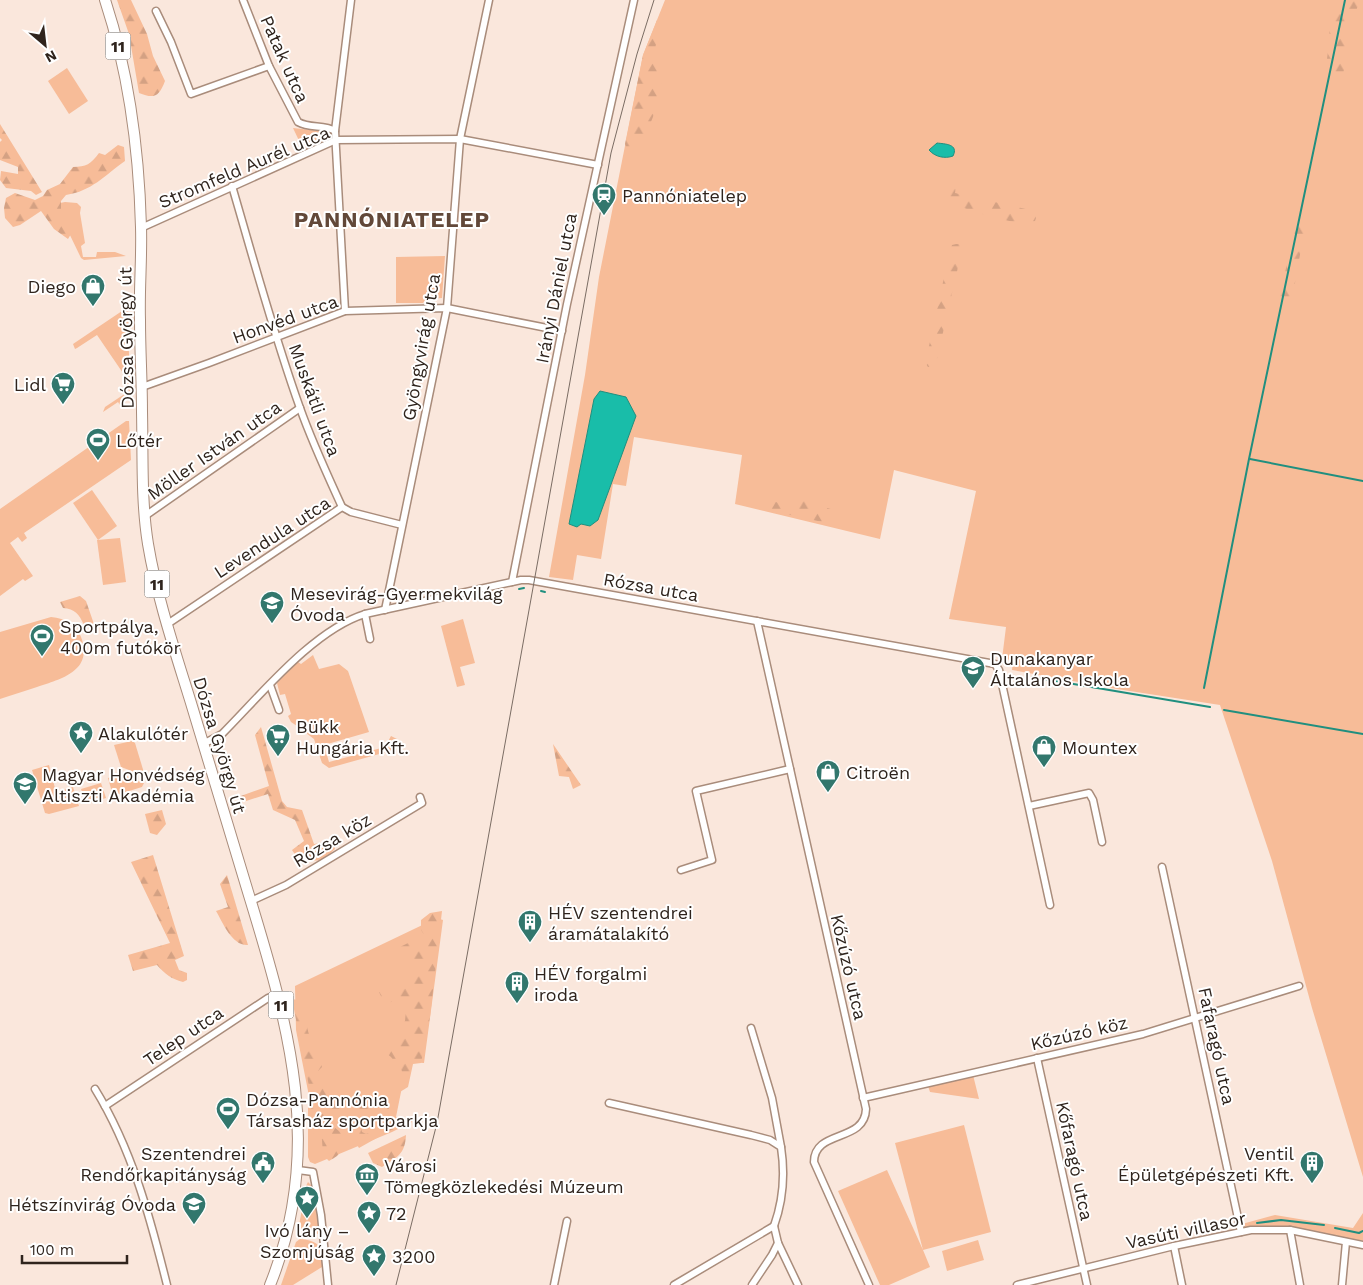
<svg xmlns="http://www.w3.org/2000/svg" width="1363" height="1285" font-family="'Work Sans',sans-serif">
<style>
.green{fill:#f7bc98}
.forest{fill:url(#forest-firs)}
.water{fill:#19bda9;stroke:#208f7f}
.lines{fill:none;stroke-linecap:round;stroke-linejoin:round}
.stream{stroke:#208f7f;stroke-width:2}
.street-casing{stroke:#a98c7b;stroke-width:9}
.primary-casing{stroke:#a98c7b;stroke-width:12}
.street{stroke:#fff;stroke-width:6}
.primary{stroke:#fff;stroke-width:10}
.tram{stroke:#7a6c63;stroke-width:1}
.labels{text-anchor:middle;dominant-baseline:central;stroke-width:4;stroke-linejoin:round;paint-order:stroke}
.shield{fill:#fff;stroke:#6d6661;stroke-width:1}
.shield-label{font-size:16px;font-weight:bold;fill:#2f241d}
.street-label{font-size:18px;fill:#2f241d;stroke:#fff}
.poi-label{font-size:18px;fill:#2f241d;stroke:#fff;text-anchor:start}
.district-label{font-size:22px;font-weight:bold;letter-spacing:1px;fill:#624839;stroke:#fff}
</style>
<defs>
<pattern id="forest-firs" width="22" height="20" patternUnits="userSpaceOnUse" patternTransform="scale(1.25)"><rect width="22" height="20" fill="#f7bc98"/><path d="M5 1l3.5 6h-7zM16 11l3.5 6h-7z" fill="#d4a183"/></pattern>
</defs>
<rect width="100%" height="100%" fill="#fae7dc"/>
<!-- green -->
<g class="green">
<polygon points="665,0 1363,0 1363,1177 1312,1008 1272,861 1220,705 1117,689 1012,670 1013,660 1002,659 1006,627 949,619 976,491 894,470 880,539 735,504 742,455 634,437 626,486 613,484 601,559 577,555 573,580 549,577 585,375 599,277 643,55"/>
<polygon points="67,68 88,101 69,114 48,81"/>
<polygon points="293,128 330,132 331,138 303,149"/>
<polygon points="65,202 77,203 81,207 80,213 85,243 81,246 83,257 96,257 97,252 115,252 126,256 84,260 81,258 55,204"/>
<polygon points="445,256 442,298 426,299 423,303 396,303 396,257"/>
<polygon points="126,310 128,312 130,397 120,405 118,402 103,412 105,407 129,391 124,381 127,379 97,335 77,348 75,349 73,344 122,311"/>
<polygon points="126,421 129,421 131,460 24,533 27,538 22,542 18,537 10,543 33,576 25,581 23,579 0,596 0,509"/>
<polygon points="92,490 117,526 98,540 73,503"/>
<polygon points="120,538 126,582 103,585 97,540"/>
<path d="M51,617C66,619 76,623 81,637C94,671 61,679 37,687C25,691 12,695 0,699V632Z"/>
<polygon points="463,619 475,663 460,667 465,685 457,687 441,626"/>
<polygon points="313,655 319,669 339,664 348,671 369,732 324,745 329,762 385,747 391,736 397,739 390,751 329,768 322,763 314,739 306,733 309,728 301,722 297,726 291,722 288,716 291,714 285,694 280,695 277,683 298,662 301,664"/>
<polygon points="132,741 135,743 145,776 121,767 114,745"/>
<polygon points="49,765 56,792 73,787 79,806 49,814 45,813 32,770"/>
<polygon points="121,774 144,783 142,787 113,796 108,778"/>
<polygon points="101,783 106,798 86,804 81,789"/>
<polygon points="437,918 443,920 424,1063 407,1062 396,1117 413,1120 412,1122 392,1132 315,1164 310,1162 308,1157 308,1091 296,1030 295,986"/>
<polygon points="973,1075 979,1099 930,1092 928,1086"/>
<polygon points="964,1125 991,1232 923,1250 930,1267 889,1285 880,1285 838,1191 887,1170 923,1250 895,1143"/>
<polygon points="308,1182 312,1186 319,1225 320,1230 318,1234 311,1232 300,1233 298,1231 306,1186"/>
<polygon points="1363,1213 1363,1241 1290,1227 1231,1227 1275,1215 1353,1228"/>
<path d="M300,1239C317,1240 327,1248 322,1267L293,1285H281L296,1242Z"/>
<polygon points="978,1240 984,1260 947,1271 942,1251"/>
</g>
<!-- forest -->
<g class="forest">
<path d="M117,0H131L147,34L153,56L165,81C159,97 154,99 139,93L129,34Z"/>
<path d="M1336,0H1359L1360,2C1354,15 1348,27 1346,41C1344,60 1350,65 1337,84L1327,59L1329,43L1330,20Z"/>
<path d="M657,20L664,23C657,42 648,54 663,72C659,109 650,128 631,160L625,144L643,55Z"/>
<polygon points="0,124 42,192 36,195 31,191 6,188 0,180 1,171 18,174 18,167 0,160 0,142 2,140 0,138"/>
<path d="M118,145L124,147L125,161C104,176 92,191 66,195L61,201V210L71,234L68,239L54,229L41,211L20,225L13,227L5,218L4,208L6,198L15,193L35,200L43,196L47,190L60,184L73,167C86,167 91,164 99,153L105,155Z"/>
<path d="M955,177L957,179L955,193L1030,210L1034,213L1036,218L1035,221C1020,229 969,209 951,204L949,200L950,193L948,183Z"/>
<polygon points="1301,221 1307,230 1304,232 1292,300 1279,299 1296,224"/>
<polygon points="956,244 959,244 961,247 961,254 936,363 933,366 928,367 926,364 926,360 950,250 952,245"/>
<polygon points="757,498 785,504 801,500 834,510 839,518 836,525 754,507 755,500"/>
<path d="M80,596L86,601L95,627L84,625C79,614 75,609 63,608L60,602Z"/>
<path d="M261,727L282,801L287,807L302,810L314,844L334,840L335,849C331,852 329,856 325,858C318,863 306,860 301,855L296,856L292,850L304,841L295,820L273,810L268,794L240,803L238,797L269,786L255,735Z"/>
<polygon points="553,744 581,785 573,789 569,777 559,776"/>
<polygon points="162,810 166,824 157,835 150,833 145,814"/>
<path d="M153,855L184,956L175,960L179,970L187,973V980L183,982C171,979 165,974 157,965L133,971L128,955L170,943L131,862Z"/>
<path d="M227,875L248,945C232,946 223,923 216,911L228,907L220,884Z"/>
<path d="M442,911L430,1017L421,1063L413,1064L408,1087L395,1095L389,1103V1113L393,1119L409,1121L405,1127L391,1130L359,1148C348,1132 352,1125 356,1107L365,1104L374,1110L361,1125L362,1132L366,1134L382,1128L384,1118L381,1104L389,1092L398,1084L402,1071L391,1057L381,1049L386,1045L400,1046L399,1029L405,1021L406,1010L402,998L385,1004L379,992L389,993L392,997L412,982L415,967L404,955L400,947L408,943L421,948L427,940L421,930V920L430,913Z"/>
<path d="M292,999L298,1000L307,1013C304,1034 316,1047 322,1067L315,1074L319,1084L333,1089L340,1111L334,1127L344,1135C344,1149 341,1155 329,1161L323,1155L322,1140L314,1135L309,1086Z"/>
<path d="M406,1135C405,1155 397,1157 382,1167L373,1163L368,1153Z"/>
</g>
<!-- water -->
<g class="water">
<path d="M937,143C945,144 959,144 953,156C945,159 935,157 929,150Z"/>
<polygon points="600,391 626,397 636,416 598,520 590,526 581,524 577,527 569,524 594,399"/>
</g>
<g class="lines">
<!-- stream -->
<g class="stream">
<polyline points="1250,459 1363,481"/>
<polyline points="519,589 524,588"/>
<polyline points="541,591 545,592"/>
<polyline points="1032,677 1210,707"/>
<polyline points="1204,688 1249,459 1345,0"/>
<polyline points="1224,710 1363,734"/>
<polyline points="1257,1223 1281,1220 1324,1225"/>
<polyline points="1335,1228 1359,1233 1363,1231"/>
</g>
<defs>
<g id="street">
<path d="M243,0L269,66L298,122C310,129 324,124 335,131"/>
<polyline points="156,11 171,42 191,94 269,66"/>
<path d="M232,186C254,261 274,336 300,408C312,442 327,474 342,507"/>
<polyline points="141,228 336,140 460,139 598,165"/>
<polyline points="345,311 335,131 351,0"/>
<polyline points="142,387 209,363 345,311 447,308 562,331"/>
<polyline points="145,516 300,408"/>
<polyline points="512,582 567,304 634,0"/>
<polyline points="385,610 447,308 460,139 489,0"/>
<polyline points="365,614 370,639"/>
<path d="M757,621L866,1109C865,1143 814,1129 814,1162L869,1285"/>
<polyline points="166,625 342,507 351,512 402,525"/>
<polyline points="270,685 279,710"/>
<path d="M203,744L222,734C260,696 313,630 365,614L521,580H529L995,664L999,670L1050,905"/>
<polyline points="1029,806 1089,793 1093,800 1102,842"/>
<polyline points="1162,867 1241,1232"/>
<polyline points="681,870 712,860 696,791 790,769"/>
<polyline points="251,901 286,885 422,803 420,797"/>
<polyline points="751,1028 772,1098 781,1147"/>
<polyline points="1037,1058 1087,1285"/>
<path d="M95,1089C132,1149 150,1217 167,1285"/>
<polyline points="863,1098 1143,1034 1299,986"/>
<path d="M609,1103L751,1135L770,1140L781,1147C785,1173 783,1201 774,1226"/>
<polyline points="105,1106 268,998 279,994"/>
<polyline points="298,1170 313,1172 321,1215 328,1285"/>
<polyline points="774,1226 778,1243 798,1285"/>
<polyline points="1290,1230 1300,1285"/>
<polyline points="1174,1246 1182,1285"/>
<polyline points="554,1285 567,1221"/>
<polyline points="674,1285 774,1226"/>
<polyline points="752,1285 772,1255 778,1243"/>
<polyline points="1017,1285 1174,1246 1251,1230 1290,1230 1363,1245"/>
<polyline points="1342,1285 1346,1242"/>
</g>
<path id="primary" d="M105,0C129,73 139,151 141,227C142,258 139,289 140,320C140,351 142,381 142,412C143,456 141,501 148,544C157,598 175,651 191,703C210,766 229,829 248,892C289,1026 325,1149 270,1285"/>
</defs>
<!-- street casing -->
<use href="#street" class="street-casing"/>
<!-- primary casing -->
<use href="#primary" class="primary-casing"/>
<!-- street -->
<use href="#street" class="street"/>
<!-- primary -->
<use href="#primary" class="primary"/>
<!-- tram -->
<polyline class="tram" points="396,1285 437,1123 611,153 637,54 654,0"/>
</g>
<!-- icons -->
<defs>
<symbol id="station-pin" viewBox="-11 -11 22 30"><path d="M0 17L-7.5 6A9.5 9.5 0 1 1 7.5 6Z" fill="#32776d" stroke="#fff"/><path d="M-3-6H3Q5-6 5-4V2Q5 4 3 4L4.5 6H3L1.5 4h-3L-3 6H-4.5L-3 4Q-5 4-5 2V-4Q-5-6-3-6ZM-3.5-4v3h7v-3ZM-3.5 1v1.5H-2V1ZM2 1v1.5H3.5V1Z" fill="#fff"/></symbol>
<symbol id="shop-pin" viewBox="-11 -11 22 30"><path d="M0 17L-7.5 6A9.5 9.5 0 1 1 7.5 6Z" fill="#32776d" stroke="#fff"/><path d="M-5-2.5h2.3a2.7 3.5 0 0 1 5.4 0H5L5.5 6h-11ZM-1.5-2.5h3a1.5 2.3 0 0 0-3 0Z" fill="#fff"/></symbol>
<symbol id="supermarket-pin" viewBox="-11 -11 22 30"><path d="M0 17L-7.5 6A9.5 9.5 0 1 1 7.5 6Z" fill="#32776d" stroke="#fff"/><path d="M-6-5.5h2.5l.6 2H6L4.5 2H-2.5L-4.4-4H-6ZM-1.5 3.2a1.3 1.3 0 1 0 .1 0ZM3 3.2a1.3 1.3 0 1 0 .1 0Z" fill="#fff"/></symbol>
<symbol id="stadium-pin" viewBox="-11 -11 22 30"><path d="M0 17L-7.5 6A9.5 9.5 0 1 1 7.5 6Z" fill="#32776d" stroke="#fff"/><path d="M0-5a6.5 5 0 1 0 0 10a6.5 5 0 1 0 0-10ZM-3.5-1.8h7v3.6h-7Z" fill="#fff"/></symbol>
<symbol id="school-pin" viewBox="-11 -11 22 30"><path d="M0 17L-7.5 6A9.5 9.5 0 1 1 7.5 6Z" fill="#32776d" stroke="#fff"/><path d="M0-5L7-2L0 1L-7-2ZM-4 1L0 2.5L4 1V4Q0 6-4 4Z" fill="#fff"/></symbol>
<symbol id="sight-pin" viewBox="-11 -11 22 30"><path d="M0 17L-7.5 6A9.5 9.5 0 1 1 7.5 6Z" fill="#32776d" stroke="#fff"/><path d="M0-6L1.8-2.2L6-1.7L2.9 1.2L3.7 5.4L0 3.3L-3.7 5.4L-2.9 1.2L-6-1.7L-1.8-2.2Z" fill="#fff"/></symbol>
<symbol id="building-pin" viewBox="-11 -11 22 30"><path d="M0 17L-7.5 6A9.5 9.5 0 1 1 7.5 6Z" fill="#32776d" stroke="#fff"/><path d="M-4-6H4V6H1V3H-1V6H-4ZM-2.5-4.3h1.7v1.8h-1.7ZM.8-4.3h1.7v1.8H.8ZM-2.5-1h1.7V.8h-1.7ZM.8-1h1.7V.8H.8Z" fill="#fff"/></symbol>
<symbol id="civic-pin" viewBox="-11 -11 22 30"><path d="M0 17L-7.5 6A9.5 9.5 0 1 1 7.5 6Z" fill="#32776d" stroke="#fff"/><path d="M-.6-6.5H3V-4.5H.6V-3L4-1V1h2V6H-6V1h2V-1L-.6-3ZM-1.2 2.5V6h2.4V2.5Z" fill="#fff"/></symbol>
<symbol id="museum-pin" viewBox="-11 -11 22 30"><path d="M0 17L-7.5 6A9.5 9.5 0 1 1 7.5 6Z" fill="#32776d" stroke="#fff"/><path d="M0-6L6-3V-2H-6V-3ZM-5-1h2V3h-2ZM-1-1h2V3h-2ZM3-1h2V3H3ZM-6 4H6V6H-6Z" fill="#fff"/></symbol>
</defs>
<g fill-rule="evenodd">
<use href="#station-pin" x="590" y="181" width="28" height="38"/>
<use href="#shop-pin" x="79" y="272" width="28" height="38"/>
<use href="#supermarket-pin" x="49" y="370" width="28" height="38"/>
<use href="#stadium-pin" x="84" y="426" width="28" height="38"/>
<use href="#school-pin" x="258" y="589" width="28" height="38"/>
<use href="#stadium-pin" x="28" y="622" width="28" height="38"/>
<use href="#school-pin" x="959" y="654" width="28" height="38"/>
<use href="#sight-pin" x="67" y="719" width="28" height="38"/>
<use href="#supermarket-pin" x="264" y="722" width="28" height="38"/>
<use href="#shop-pin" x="1030" y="733" width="28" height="38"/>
<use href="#shop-pin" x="814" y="758" width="28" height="38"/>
<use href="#school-pin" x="11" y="770" width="28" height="38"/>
<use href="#building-pin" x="516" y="908" width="28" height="38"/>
<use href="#building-pin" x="503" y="969" width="28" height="38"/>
<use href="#stadium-pin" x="214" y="1095" width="28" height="38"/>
<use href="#civic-pin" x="249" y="1149" width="28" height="38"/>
<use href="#building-pin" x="1298" y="1149" width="28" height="38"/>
<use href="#museum-pin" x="353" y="1161" width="28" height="38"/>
<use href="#sight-pin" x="293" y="1184" width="28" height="38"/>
<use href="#school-pin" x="180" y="1190" width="28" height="38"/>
<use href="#sight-pin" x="355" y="1199" width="28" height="38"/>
<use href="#sight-pin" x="360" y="1242" width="28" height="38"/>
</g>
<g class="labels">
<!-- shield labels -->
<g class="shield">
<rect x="105.5" y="32.5" width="25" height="27" rx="4"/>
<rect x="144.5" y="570.5" width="25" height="27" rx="4"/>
<rect x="268.5" y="991.5" width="25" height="27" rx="4"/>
</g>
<g class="shield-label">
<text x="118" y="46">11</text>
<text x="157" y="584">11</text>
<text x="281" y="1005">11</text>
</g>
<!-- street labels -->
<g class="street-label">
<text transform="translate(285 59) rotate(66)">Patak utca</text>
<text transform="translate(244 167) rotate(-23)">Stromfeld Aurél utca</text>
<text transform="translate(556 288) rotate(-79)">Irányi Dániel utca</text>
<text transform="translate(285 319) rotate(-20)">Honvéd utca</text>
<text transform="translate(126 338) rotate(-91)">Dózsa György út</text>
<text transform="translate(421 347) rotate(-80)">Gyöngyvirág utca</text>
<text transform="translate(315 400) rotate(70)">Muskátli utca</text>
<text transform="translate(214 450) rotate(-35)">Möller István utca</text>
<text transform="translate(272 537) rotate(-33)">Levendula utca</text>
<text transform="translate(651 587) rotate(10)">Rózsa utca</text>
<text transform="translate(220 745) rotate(73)">Dózsa György út</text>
<text transform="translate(332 840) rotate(-31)">Rózsa köz</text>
<text transform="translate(849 967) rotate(77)">Kőzúzó utca</text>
<text transform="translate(1079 1033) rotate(-13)">Kőzúzó köz</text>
<text transform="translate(183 1036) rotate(-34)">Telep utca</text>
<text transform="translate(1217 1046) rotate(78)">Fafaragó utca</text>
<text transform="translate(1075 1161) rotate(78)">Kőfaragó utca</text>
<text transform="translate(1186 1230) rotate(-12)">Vasúti villasor</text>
</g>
<!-- poi labels -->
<g class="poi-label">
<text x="622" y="195">Pannóniatelep</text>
<text x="76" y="286" text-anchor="end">Diego</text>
<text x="46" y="384" text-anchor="end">Lidl</text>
<text x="116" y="440">Lőtér</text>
<text x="290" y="593">Mesevirág-Gyermekvilág<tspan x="290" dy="21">Óvoda</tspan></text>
<text x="60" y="626">Sportpálya,<tspan x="60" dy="21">400m futókör</tspan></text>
<text x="990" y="658">Dunakanyar<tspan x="990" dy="21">Általános Iskola</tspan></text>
<text x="296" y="726">Bükk<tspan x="296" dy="21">Hungária Kft.</tspan></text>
<text x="98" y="733">Alakulótér</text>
<text x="1062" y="747">Mountex</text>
<text x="846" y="772">Citroën</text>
<text x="42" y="774">Magyar Honvédség<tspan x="42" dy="21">Altiszti Akadémia</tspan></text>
<text x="548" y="912">HÉV szentendrei<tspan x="548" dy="21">áramátalakító</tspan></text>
<text x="534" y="973">HÉV forgalmi<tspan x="534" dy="21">iroda</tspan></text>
<text x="246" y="1099">Dózsa-Pannónia<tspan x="246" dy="21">Társasház sportparkja</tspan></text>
<text x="246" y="1153" text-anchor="end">Szentendrei<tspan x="246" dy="21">Rendőrkapitányság</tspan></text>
<text x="1294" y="1153" text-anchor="end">Ventil<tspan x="1294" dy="21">Épületgépészeti Kft.</tspan></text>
<text x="384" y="1165">Városi<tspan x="384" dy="21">Tömegközlekedési Múzeum</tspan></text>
<text x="176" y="1204" text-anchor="end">Hétszínvirág Óvoda</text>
<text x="386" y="1213">72</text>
<text x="307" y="1230" text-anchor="middle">Ivó lány –<tspan x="307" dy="21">Szomjúság</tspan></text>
<text x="392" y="1256">3200</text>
</g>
<!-- district labels -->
<g class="district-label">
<text x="392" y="219">PANNÓNIATELEP</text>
</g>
</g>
<!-- north arrow -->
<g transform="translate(45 45) rotate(152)" stroke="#ffffff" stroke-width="4" paint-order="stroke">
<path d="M0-4L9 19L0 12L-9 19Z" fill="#2f241d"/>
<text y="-8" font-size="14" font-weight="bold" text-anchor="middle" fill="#2f241d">N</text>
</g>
<!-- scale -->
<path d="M22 1255v8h105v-8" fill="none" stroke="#2f241d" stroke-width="2.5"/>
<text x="30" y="1255" font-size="15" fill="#2f241d" stroke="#ffffff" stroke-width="4" paint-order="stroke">100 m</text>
</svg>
